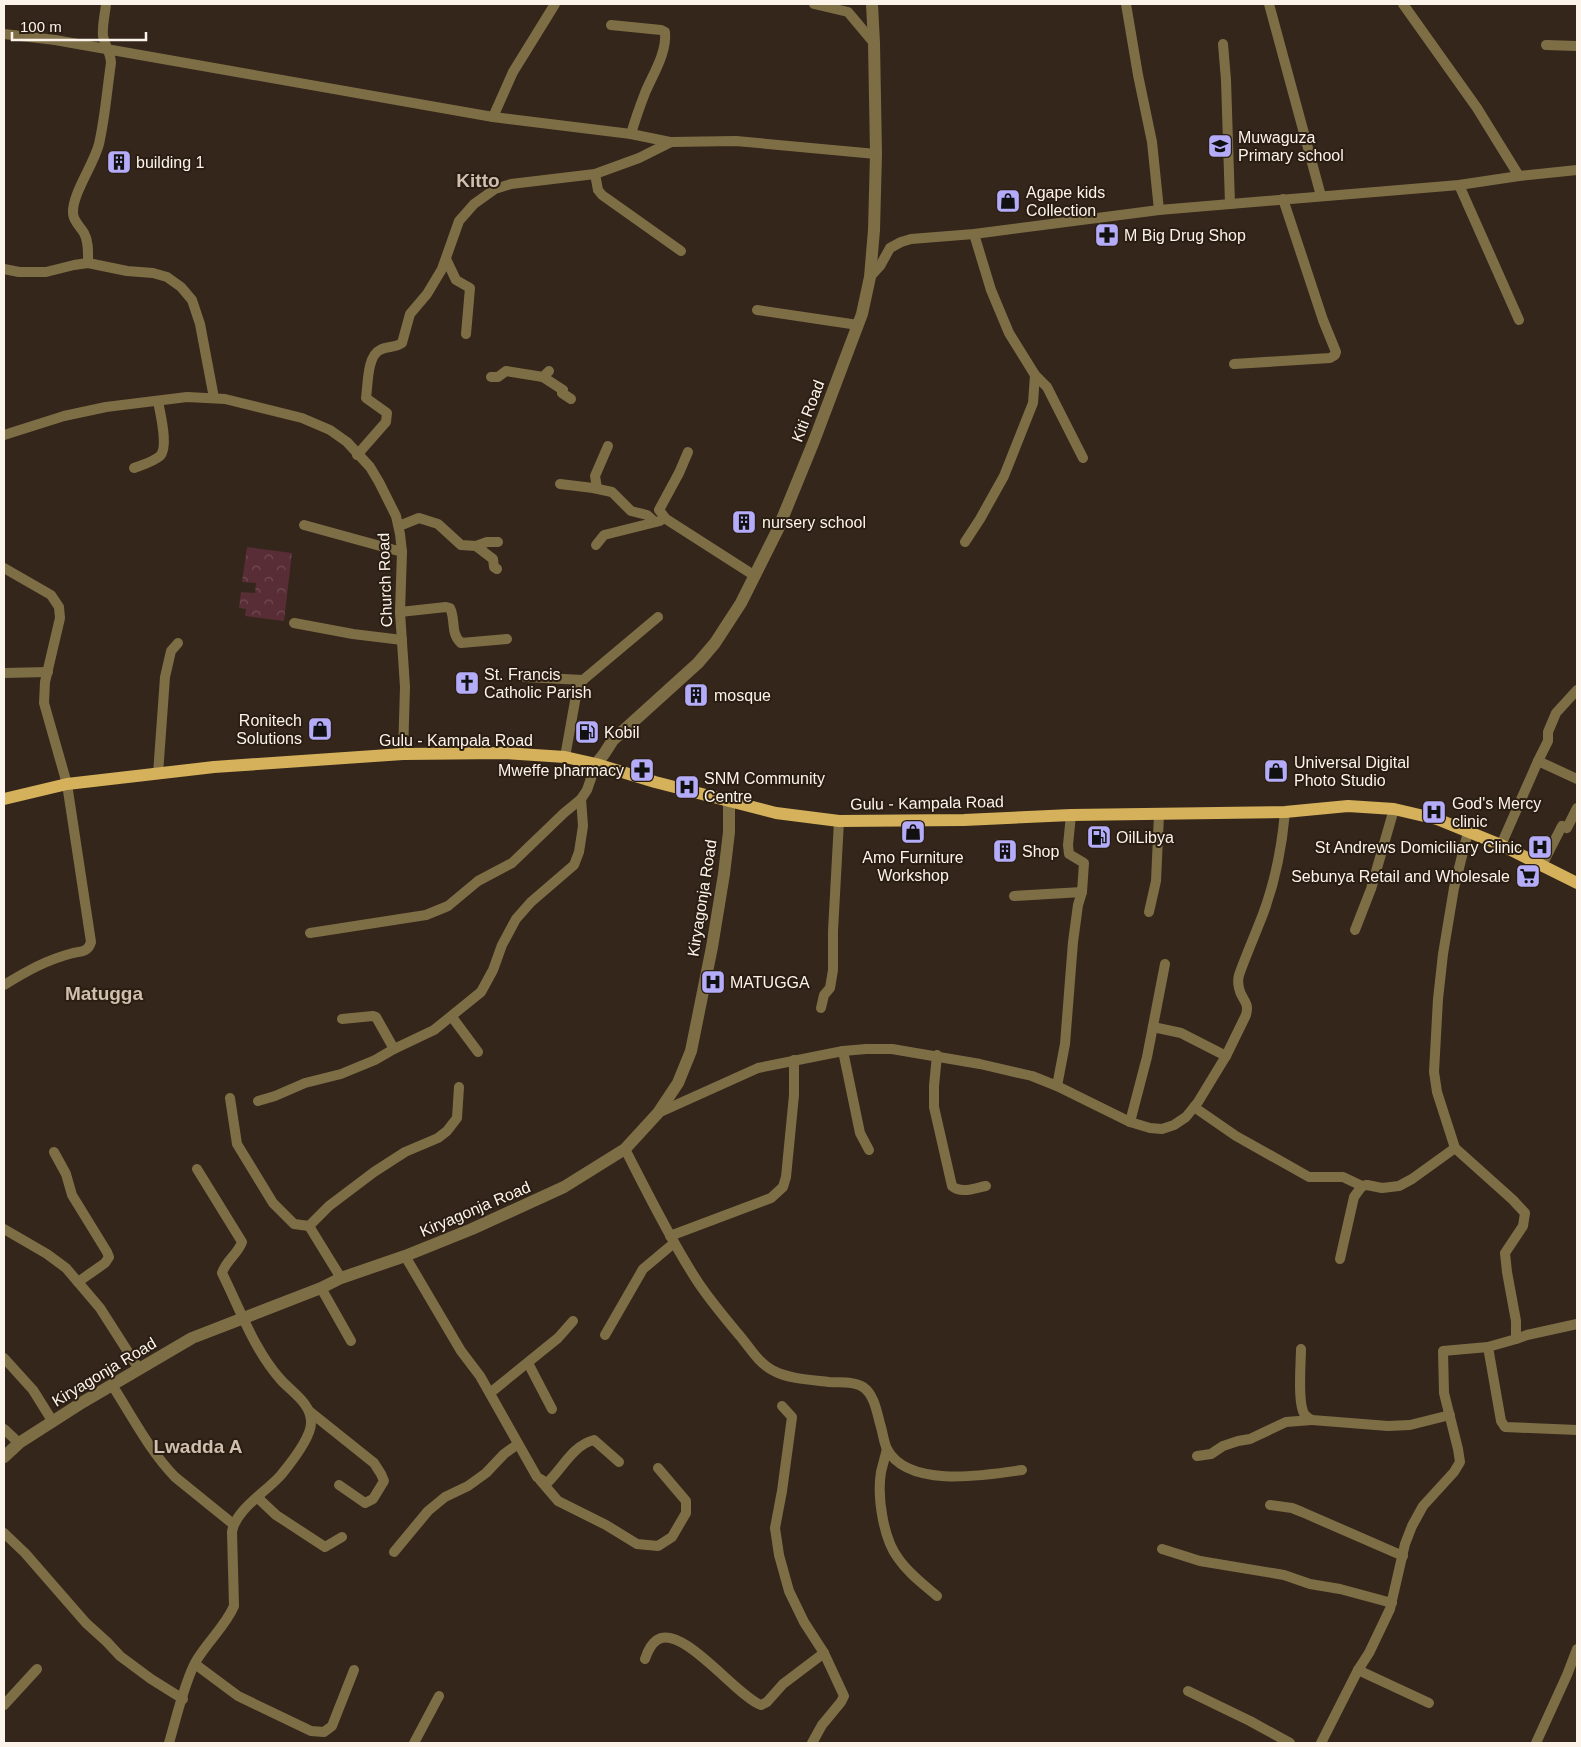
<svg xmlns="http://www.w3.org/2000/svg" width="1581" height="1747" font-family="Helvetica,sans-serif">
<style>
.park{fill:url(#park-crowns)}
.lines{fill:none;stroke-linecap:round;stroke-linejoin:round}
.minor{stroke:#7e6e46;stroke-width:10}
.tertiary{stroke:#7e6e46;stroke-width:12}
.primary{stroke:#d4b15a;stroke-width:12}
.labels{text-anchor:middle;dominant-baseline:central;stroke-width:4;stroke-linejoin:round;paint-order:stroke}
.poi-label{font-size:16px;fill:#fcf3eb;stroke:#2a1d11;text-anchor:start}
.street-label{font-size:16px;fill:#fcf3eb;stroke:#2a1d11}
.quarter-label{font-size:19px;font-weight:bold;fill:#d0beaf;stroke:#2a1d11}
</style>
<defs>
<pattern id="park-crowns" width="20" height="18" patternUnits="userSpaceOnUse" patternTransform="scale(1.25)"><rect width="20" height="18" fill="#582d36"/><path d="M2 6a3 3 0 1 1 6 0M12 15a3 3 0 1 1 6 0" fill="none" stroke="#714c53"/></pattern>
</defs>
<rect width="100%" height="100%" fill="#34261b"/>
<!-- park -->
<polygon class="park" points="247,547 292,553 284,621 245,616 246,609 239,608 241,592 255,593 256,583 242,582"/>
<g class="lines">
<!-- minor -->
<g class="minor">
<polyline points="814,4 848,12 874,43"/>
<polyline points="1126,4 1138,75 1152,142 1159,210"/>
<polyline points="1269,4 1321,196"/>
<polyline points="1403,4 1477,108 1519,176"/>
<path d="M611,25L661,30L665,32C667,53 653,74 645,93C640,106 635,120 631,134"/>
<polyline points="4,34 55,40 493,117 631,134 670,142"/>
<polyline points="1223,44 1226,80 1230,204"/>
<polyline points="1546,45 1577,46"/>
<polyline points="493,117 513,72 555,4"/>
<polyline points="595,174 598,190 602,195 681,251"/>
<polyline points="1459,185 1519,320"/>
<polyline points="974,234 991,290 1009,333 1035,375 1047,387 1083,458"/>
<polyline points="446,259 456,280 470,288 466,334"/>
<path d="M88,263C88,253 89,242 84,233C80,226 73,221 73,213C72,194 94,164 99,144C105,118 107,90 111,63C111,53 105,46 103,36C102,26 105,14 106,4"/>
<polyline points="4,269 19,272 46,272 74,265 88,263 127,271 153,273 167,277 181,287 192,300 200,324 214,398"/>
<polyline points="870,277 880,266 890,248 901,242 911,239 974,234 1159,210 1459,185 1519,176 1577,170"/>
<polyline points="757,310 858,325"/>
<polyline points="1234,364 1330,358 1335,355 1336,352 1323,320 1283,199"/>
<polyline points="491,377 498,377 506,371 543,377 549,371"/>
<polyline points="543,377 563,390 562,393 571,399"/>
<polyline points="4,435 64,416 106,407 187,397 225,399 302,418 330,430 347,442 370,467 379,482 396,516 400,534 402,552 400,612 405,687 403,754"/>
<polyline points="688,452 679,473 659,510 666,519 755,576"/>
<path d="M357,455L386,422L387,413L366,398C368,385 367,356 380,350C387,346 395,348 402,343L410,314L427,294L442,269L459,221L474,204L495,189L511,184L595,174L639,158L671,142L736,141L876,154"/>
<path d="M134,468C142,465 153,462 160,456C169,447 160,413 158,401"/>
<polyline points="560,484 593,488 612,492 631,511 647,515 655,522"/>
<polyline points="597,488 595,476 608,446"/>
<polyline points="304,525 402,552"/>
<polyline points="399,526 419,518 438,524 461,545 476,546 493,559 494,567 497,569"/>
<polyline points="965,542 980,519 1004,476 1033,403 1035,375"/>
<polyline points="596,545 604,535 660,521"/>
<polyline points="476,546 487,542 498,542"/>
<path d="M4,568L51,595L59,607L60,618L45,682L44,703L67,784L91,942C88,952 82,951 73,953C46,960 27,971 4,985"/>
<path d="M400,612L446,607L450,608C456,620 450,633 461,643L507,639"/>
<polyline points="294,623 353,634 402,640"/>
<polyline points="4,673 48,672"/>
<polyline points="525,677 583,680"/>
<polyline points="1577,690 1556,713 1548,732 1548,741 1538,761 1577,779"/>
<polyline points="565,757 577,690 583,680 658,617"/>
<polyline points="158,774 165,677 171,651 178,643"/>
<polyline points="1468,832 1454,888 1443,954 1438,999 1434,1072 1437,1092 1455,1148 1513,1200 1525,1213 1523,1226 1505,1253 1507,1272 1516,1321 1516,1339 1488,1347"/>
<polyline points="1501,845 1538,761"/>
<polyline points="1542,865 1562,826 1567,828 1577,808"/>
<polyline points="1014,896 1082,892"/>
<polyline points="1149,912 1156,881 1159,815"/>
<polyline points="1355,930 1371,889 1394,809"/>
<polyline points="310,933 426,915 448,906 478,881 512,863 564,813 581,799 587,790 596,764"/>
<polyline points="821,1008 824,995 830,988 833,970 833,931 839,821"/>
<polyline points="452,1017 478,1052"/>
<polyline points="342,1019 373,1016 376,1017 394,1049"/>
<polyline points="1153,1027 1181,1033 1226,1056"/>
<polyline points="843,1051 860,1133 869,1150"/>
<path d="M937,1055L934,1086V1107L952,1186C961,1194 975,1188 986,1186"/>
<polyline points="1057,1086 1065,1044 1073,942 1078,905 1082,892 1084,863 1069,854 1068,845 1071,815"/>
<polyline points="230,1098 237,1144 273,1203 294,1224 309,1226"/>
<polyline points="258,1101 275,1096 305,1083 341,1074 375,1060 394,1049 434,1030 481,992 493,970 502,945 516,919 531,902 574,865 579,852 583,826 581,799"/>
<polyline points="1194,1107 1236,1136 1309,1177 1343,1177 1362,1186 1367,1185 1382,1188 1399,1186 1412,1179 1455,1148"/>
<path d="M658,1113L758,1068L843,1051L866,1049H892L980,1064L1032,1076L1057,1086L1130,1122L1150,1128L1162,1129L1174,1125L1186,1117L1198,1102L1226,1056L1246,1015C1250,1001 1241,1000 1239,988C1238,984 1238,979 1239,975C1246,955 1255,935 1263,914C1275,882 1282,846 1285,812"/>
<polyline points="1130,1122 1147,1057 1165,964"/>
<path d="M625,1149C647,1192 668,1235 694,1276C707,1297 724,1317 740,1336C750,1348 759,1364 774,1371C789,1379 812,1380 829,1382C840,1383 854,1381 863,1387C875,1395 877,1414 881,1427C883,1434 884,1443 887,1449C908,1489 987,1475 1022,1470"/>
<polyline points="54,1152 66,1174 72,1195 107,1252 109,1257 105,1263 78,1282"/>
<polyline points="4,1229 47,1254 66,1268 100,1308 139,1369"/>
<polyline points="670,1236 771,1198 783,1187 786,1177 794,1095 794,1060"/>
<path d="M405,1256L461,1351L480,1376L537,1477L547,1483C562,1469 573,1445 594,1440L619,1462"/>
<polyline points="1340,1259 1354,1197 1362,1186"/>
<polyline points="341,1278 309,1226 329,1206 374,1172 405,1152 438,1138 447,1131 457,1118 459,1087"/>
<polyline points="321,1288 351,1341"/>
<polyline points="605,1335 643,1269 674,1243"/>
<polyline points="1516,1339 1527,1335 1577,1324"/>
<path d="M1301,1349C1301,1362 1297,1405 1305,1415C1307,1417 1310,1419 1312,1420L1388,1426L1410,1425L1450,1415"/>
<polyline points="4,1358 33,1390 53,1422"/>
<polyline points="528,1363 552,1409"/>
<path d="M112,1385C132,1416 149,1450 175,1477L233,1524"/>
<polyline points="490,1393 558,1338 573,1321"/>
<polyline points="782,1406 792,1417 782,1491 775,1528 779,1555 789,1591 804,1622 824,1653 844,1696 841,1702 822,1725 812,1743"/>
<polyline points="309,1411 374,1463 381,1474 384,1481 373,1499 365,1503 339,1485"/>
<polyline points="4,1429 19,1443"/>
<path d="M887,1449C885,1457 883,1464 881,1472C877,1496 883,1538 898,1558C908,1573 923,1584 937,1596"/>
<polyline points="1197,1456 1211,1454 1223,1446 1238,1441 1250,1439 1286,1422 1312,1420"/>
<polyline points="540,1480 558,1501 606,1525 637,1544 658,1546 672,1537 686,1513 686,1501 658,1468"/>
<polyline points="258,1498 276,1515 325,1547 342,1537"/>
<polyline points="1270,1505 1292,1508 1302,1512 1403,1556"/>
<polyline points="4,1533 25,1553 86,1623 107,1642 120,1656 151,1679 183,1699"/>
<polyline points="1162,1549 1200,1561 1284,1575 1310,1584 1340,1589 1392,1603"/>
<polyline points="394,1552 428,1511 445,1497 468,1486 486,1473 504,1454 518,1444"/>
<path d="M645,1659C647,1653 651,1644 657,1640C682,1623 737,1697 761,1705L767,1702L783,1684L824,1653"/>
<polyline points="195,1664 238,1696 311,1731 324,1732 332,1726 354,1670"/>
<polyline points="1358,1670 1429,1703"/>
<polyline points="1188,1691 1250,1721 1290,1743"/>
<polyline points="4,1705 37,1669"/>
<path d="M169,1743C176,1719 184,1684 195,1663C206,1643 225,1627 234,1606L232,1532C235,1510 266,1492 281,1475C290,1464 311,1438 311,1423C312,1404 292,1392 281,1380C254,1350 240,1309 222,1273C226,1260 238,1254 242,1242L197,1169"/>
<polyline points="414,1743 439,1696"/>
<polyline points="1321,1743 1358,1670 1369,1653 1390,1609 1405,1544 1412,1526 1423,1506 1454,1472 1460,1462 1458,1449 1444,1393 1443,1351 1488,1347 1501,1421 1505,1427 1577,1430"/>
<polyline points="1536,1743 1567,1675 1577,1649"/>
</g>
<!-- tertiary -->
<g class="tertiary">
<polyline points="596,764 604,754 613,740 698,663 715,643 741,603 778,529 814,441 862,314 870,277 874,230 876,154 874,43 872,4"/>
<polyline points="4,1457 19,1443 83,1402 192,1338 321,1288 341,1278 405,1256 472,1229 564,1187 625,1149 658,1113 678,1083 691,1051 712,947 724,874 729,832 729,801"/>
</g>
<!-- primary -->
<polyline class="primary" points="4,799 67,784 214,767 403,754 505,753 565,757 596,764 655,782 776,813 839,821 964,820 1071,815 1285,812 1348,806 1394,809 1437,819 1501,845 1577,883"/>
</g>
<!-- icons -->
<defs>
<symbol id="school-square" viewBox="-11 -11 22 22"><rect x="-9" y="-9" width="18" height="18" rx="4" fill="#b4acf9" stroke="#2a1d11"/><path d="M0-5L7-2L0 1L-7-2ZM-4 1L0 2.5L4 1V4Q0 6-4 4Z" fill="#111"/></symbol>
<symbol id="building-square" viewBox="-11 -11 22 22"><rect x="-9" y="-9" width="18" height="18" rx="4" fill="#b4acf9" stroke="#2a1d11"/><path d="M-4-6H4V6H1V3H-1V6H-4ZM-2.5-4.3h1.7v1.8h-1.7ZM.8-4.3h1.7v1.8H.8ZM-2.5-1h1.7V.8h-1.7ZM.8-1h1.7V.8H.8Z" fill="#111"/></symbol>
<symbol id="shop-square" viewBox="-11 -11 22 22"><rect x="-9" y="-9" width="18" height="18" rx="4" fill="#b4acf9" stroke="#2a1d11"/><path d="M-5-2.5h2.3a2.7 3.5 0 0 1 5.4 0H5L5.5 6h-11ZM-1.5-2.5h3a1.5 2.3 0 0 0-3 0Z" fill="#111"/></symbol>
<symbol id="pharmacy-square" viewBox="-11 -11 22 22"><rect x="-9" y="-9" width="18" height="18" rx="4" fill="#b4acf9" stroke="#2a1d11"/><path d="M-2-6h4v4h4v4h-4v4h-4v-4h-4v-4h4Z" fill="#111"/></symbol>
<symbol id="church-square" viewBox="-11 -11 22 22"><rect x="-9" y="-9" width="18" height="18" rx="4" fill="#b4acf9" stroke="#2a1d11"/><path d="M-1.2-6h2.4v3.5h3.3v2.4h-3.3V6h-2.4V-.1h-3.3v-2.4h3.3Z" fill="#111"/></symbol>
<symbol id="fuel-square" viewBox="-11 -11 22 22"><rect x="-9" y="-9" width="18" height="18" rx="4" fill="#b4acf9" stroke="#2a1d11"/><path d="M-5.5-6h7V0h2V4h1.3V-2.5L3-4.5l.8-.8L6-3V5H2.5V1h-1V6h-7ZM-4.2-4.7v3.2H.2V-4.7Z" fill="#111"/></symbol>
<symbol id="hospital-square" viewBox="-11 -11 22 22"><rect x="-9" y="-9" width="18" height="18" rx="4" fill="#b4acf9" stroke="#2a1d11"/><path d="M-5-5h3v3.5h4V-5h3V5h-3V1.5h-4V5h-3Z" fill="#111"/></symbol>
<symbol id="supermarket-square" viewBox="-11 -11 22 22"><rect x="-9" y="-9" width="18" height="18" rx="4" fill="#b4acf9" stroke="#2a1d11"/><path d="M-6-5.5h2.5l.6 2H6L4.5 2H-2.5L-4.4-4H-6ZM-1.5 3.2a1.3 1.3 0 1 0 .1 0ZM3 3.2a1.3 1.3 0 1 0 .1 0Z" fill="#111"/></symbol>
</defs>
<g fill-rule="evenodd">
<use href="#school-square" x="1206" y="132" width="28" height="28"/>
<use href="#building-square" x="105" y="148" width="28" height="28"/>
<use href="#shop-square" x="994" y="187" width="28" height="28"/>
<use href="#pharmacy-square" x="1093" y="221" width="28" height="28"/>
<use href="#building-square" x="730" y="508" width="28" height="28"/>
<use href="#church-square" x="453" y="669" width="28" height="28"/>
<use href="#building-square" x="682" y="681" width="28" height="28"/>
<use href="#shop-square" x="306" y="715" width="28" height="28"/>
<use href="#fuel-square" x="573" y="718" width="28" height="28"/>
<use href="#pharmacy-square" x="628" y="756" width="28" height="28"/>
<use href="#shop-square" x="1262" y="757" width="28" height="28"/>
<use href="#hospital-square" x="673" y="773" width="28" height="28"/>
<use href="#hospital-square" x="1420" y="798" width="28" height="28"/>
<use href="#shop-square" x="899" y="818" width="28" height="28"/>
<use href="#fuel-square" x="1085" y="823" width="28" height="28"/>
<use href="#hospital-square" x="1526" y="833" width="28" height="28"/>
<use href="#building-square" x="991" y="837" width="28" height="28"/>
<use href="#supermarket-square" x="1514" y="862" width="28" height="28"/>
<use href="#hospital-square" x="699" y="968" width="28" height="28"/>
</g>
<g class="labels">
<!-- poi labels -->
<g class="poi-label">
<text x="1238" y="137">Muwaguza<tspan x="1238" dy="18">Primary school</tspan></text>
<text x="136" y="162">building 1</text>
<text x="1026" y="192">Agape kids<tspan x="1026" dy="18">Collection</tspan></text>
<text x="1124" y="235">M Big Drug Shop</text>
<text x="762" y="522">nursery school</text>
<text x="484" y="674">St. Francis<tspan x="484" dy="18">Catholic Parish</tspan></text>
<text x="714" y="695">mosque</text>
<text x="302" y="720" text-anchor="end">Ronitech<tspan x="302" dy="18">Solutions</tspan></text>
<text x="604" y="732">Kobil</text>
<text x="1294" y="762">Universal Digital<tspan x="1294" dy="18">Photo Studio</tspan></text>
<text x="624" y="770" text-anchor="end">Mweffe pharmacy</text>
<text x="704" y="778">SNM Community<tspan x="704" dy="18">Centre</tspan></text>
<text x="1452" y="803">God's Mercy<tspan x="1452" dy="18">clinic</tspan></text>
<text x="1116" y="837">OilLibya</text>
<text x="1522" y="847" text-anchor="end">St Andrews Domiciliary Clinic</text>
<text x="1022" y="851">Shop</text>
<text x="913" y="857" text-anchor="middle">Amo Furniture<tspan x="913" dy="18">Workshop</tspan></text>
<text x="1510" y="876" text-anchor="end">Sebunya Retail and Wholesale</text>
<text x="730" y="982">MATUGGA</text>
</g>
<!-- street labels -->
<g class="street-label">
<text transform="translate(808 411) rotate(-69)">Kiti Road</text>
<text transform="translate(385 580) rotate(-92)">Church Road</text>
<text x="456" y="740">Gulu - Kampala Road</text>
<text transform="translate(927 803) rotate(-1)">Gulu - Kampala Road</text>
<text transform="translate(702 898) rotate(-81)">Kiryagonja Road</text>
<text transform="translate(475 1209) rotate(-23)">Kiryagonja Road</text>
<text transform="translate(104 1372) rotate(-31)">Kiryagonja Road</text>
</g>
<!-- quarter labels -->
<g class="quarter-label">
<text x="478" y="180">Kitto</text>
<text x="104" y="993">Matugga</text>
<text x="198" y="1446">Lwadda A</text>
</g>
</g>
<!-- border -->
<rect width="1581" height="1747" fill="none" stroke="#fcf3eb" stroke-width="10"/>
<!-- scale -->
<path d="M12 32v8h134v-8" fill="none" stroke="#fcf3eb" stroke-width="2.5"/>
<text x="20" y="32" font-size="15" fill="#fcf3eb" stroke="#2a1d11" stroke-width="4" paint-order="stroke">100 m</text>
</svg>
